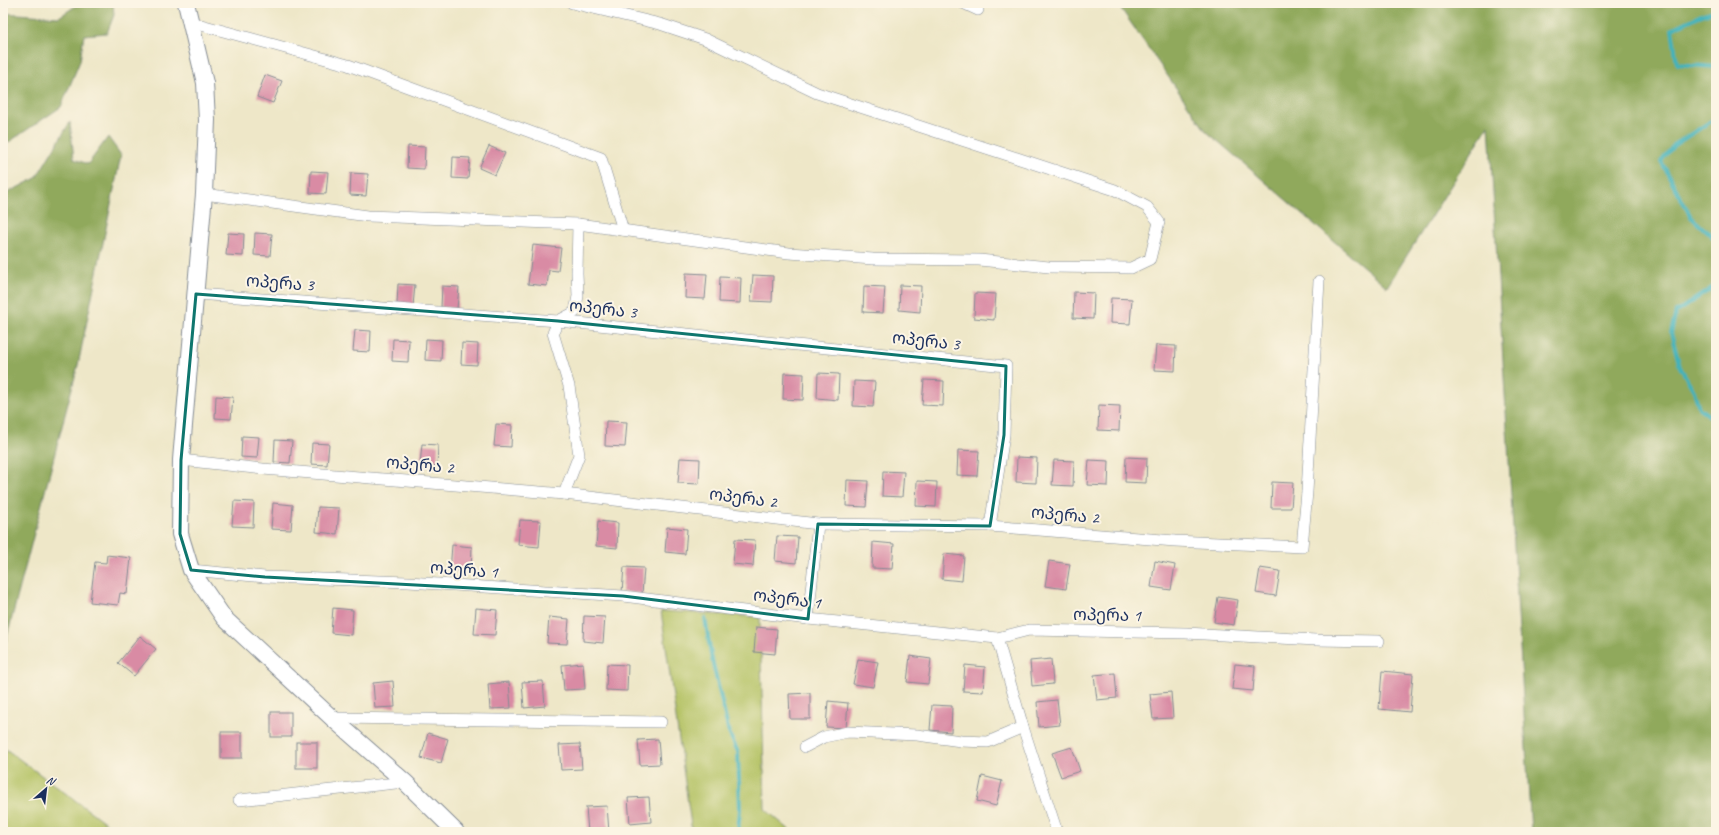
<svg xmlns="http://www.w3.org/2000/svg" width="1719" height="835" font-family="Caveat,'Noto Sans Georgian',sans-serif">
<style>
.green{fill:#b5c366;stroke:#687962}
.forest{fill:#90a95b;stroke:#566c5c}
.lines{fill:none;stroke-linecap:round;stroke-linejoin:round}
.stream{stroke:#42b2bb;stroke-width:4}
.building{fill:#d98ba4}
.street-casing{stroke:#848b93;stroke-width:12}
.secondary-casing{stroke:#848b93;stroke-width:18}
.street{stroke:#fff;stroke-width:11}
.secondary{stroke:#fff;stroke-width:16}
.marked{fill:none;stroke:#0f766e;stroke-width:3;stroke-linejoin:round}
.labels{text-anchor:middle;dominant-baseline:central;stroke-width:4;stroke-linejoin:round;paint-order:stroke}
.street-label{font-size:17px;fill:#1b2f5e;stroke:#fcf5e5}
</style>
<rect width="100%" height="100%" fill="#fcf5e5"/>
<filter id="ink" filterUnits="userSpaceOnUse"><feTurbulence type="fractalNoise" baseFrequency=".025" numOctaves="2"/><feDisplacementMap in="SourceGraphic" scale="8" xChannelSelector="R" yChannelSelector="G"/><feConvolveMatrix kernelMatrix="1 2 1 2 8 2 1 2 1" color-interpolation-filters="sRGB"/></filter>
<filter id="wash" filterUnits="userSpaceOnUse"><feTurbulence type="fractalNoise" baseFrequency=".012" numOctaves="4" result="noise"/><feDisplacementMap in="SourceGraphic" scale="16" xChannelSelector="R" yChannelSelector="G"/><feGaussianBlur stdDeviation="0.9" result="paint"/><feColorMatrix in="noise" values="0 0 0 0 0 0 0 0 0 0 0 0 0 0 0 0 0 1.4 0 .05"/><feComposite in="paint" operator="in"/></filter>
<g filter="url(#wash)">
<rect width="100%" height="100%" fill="#eee7c8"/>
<!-- green -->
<g class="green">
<polygon points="661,611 760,617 765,809 792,832 692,832"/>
<polygon points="3,747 118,832 3,832"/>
</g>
<!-- forest -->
<g class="forest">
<polygon points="80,3 113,3 114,15 107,33 84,35 80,61 61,107 3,146 3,13 59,17"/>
<polygon points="1117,3 1716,3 1716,832 1531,832 1489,125 1387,287 1206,131"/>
<polygon points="70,122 74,159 88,164 108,137 121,155 78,365 3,652 3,195 36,178"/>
</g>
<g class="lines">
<!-- stream -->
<g class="stream">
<polyline points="1716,10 1699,16 1672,29 1677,64 1716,67"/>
<polyline points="1716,118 1674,145 1661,161 1691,217 1716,240"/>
<polyline points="1716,281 1715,286 1676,312 1671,333 1680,367 1694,391 1699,408 1716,421"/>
<polyline points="705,618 711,655 729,733 738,752 740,809 738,832"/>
</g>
</g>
<g id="blocks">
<!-- building -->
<g class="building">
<polygon points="265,75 282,81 273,103 257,97"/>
<polygon points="408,146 425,147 424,169 407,168"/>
<polygon points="489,146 505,153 495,175 479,168"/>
<polygon points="453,157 470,158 468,179 452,178"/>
<polygon points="311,171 328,172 326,194 310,193"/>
<polygon points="351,173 368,174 366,196 350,195"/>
<polygon points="228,233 244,234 243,256 226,255"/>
<polygon points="255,233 272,234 270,256 254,255"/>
<polygon points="533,245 561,248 558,271 549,270 547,286 528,284"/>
<polygon points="686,273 707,274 705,299 685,298"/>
<polygon points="753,275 773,276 772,302 751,301"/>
<polygon points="720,277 741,278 740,303 719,302"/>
<polygon points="398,284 415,285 413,306 397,305"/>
<polygon points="900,285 921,286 920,312 899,310"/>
<polygon points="442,286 459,287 457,309 441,307"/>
<polygon points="864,286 885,287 883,313 863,312"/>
<polygon points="1074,292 1094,293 1093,319 1073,318"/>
<polygon points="975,293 996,294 994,320 974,318"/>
<polygon points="1111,298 1132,299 1130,324 1110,323"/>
<polygon points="355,330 371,331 370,352 353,351"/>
<polygon points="393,339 409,340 408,362 392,361"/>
<polygon points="426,339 442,340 441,361 425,360"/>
<polygon points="462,343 478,344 477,365 461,364"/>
<polygon points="1156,345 1176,346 1175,371 1154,370"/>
<polygon points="784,373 804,374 803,400 783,399"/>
<polygon points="818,373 839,374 838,400 817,398"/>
<polygon points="924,380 944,381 943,406 922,405"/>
<polygon points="854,381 875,382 873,407 853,406"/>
<polygon points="216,396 233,397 231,419 215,418"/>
<polygon points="1099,405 1120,406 1119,431 1098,430"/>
<polygon points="606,421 627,422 625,447 605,446"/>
<polygon points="496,424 512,425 511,447 494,446"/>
<polygon points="242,436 259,437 257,458 241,457"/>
<polygon points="275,440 292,441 290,463 274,462"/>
<polygon points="312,443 329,444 327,465 311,464"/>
<polygon points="422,444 438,445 437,466 420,465"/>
<polygon points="958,450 979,451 977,476 957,475"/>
<polygon points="1017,457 1037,458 1036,483 1016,482"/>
<polygon points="1126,457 1147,458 1146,483 1125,482"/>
<polygon points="680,458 700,459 699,484 678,483"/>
<polygon points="1054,460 1074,461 1073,486 1052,485"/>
<polygon points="1089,460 1109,461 1108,486 1087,485"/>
<polygon points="883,471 904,472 902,497 882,496"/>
<polygon points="847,480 868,481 866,507 846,506"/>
<polygon points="917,481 937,482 936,507 916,506"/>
<polygon points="1272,482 1293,483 1291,508 1271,508"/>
<polygon points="234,501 254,502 253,527 232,526"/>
<polygon points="273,503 293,505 291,530 271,529"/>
<polygon points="318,507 339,508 337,534 316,532"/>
<polygon points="520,520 541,521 539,547 518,545"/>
<polygon points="598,521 618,523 617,548 596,546"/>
<polygon points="667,527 687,529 685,554 665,552"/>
<polygon points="777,536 798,537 796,563 775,561"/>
<polygon points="735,539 755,540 753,566 733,564"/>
<polygon points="873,542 894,544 892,569 872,568"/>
<polygon points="452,545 472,547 471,572 450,571"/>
<polygon points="944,554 964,556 962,581 942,579"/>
<polygon points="107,555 131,558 127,594 120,593 118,605 90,602 95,562 106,563"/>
<polygon points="1049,561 1070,564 1066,589 1045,586"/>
<polygon points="1155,561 1175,565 1171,590 1151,587"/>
<polygon points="624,567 644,568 642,594 622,592"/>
<polygon points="1260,568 1280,571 1276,596 1256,593"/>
<polygon points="1218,597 1238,600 1234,625 1214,622"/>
<polygon points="333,608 353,610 351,635 331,633"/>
<polygon points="476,608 497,610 495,635 474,634"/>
<polygon points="584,616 605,617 603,643 583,641"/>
<polygon points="549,617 569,619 567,644 547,643"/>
<polygon points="756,627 777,629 775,654 754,652"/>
<polygon points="140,636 156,649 134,676 118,663"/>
<polygon points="910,656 931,659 928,684 907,682"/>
<polygon points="858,659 878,662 873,687 853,684"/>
<polygon points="1051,659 1053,684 1032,686 1030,661"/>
<polygon points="583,663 585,689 564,690 562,665"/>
<polygon points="607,664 628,665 627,691 606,690"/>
<polygon points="1235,664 1255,666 1253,691 1232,689"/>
<polygon points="965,665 985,667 983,692 963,691"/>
<polygon points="1382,671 1413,674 1410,712 1379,709"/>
<polygon points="1115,673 1117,698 1097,700 1094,675"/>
<polygon points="393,681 395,707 375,708 373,683"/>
<polygon points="543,681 545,706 524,708 522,682"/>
<polygon points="509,682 511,708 490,709 488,684"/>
<polygon points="1171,692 1173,718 1153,719 1150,694"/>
<polygon points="810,693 810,719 790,719 789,694"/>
<polygon points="1057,700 1060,725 1039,727 1037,702"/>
<polygon points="828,701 848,703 846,728 826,727"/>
<polygon points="932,705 952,706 951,732 930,730"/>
<rect x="271" y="712" width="20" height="25"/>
<rect x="221" y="732" width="21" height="26"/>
<polygon points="428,733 448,739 441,763 421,758"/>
<polygon points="658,739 660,764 640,765 638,740"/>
<rect x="296" y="742" width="21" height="26"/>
<polygon points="580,744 582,769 561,770 559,745"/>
<polygon points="1072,747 1080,771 1061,777 1052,753"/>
<polygon points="982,776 1002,781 996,806 977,801"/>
<polygon points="649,797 651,822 630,824 628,798"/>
<polygon points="607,806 609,832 588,832 586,807"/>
</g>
</g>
</g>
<g filter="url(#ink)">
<use href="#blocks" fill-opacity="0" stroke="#848b93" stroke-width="1"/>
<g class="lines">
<defs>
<g id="street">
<polyline points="963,3 978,10"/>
<polyline points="190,22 348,65 601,158 623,230"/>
<polyline points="204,194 368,216 578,224 789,253 873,259 979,260 1049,267 1131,268 1150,259 1159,222 1147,207 1115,190 817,93 705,39 660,24 572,3"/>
<polyline points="196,294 558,321 1006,366 1004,435 990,526"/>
<polyline points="181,460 263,469 564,494 818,524 990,526 1175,541 1302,547 1307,492 1319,281"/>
<polyline points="564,494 579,455 569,386 553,333 558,321 575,312 578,296 577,273 578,224"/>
<polyline points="191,570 265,577 408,582 623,596 808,619 997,638 1029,630 1186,633 1316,640 1379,641"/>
<polyline points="808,619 818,524"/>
<polyline points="997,638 1023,727 1057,832"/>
<polyline points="332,718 661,722"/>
<polyline points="805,747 824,737 848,732 917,735 961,741 988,742 1023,727"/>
<polyline points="239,800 405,782"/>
</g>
<polyline id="secondary" points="186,3 205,83 207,120 204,194 181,460 180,534 191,570 224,618 332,718 405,782 456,832"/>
</defs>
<!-- street casing -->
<use href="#street" class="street-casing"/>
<!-- secondary casing -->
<use href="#secondary" class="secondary-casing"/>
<!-- street -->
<use href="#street" class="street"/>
<!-- secondary -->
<use href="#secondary" class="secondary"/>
</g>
</g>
<!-- marked area -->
<path class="marked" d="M196,294L558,321L1006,366L1004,435L990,526L818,524L808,619L623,596L265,577L191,570L180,534L181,460Z"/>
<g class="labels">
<!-- street labels -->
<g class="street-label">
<text transform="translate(280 283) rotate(4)">ოპერა 3</text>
<text transform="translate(603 309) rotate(6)">ოპერა 3</text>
<text transform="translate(926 341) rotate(6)">ოპერა 3</text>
<text transform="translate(420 465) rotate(5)">ოპერა 2</text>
<text transform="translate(743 498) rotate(7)">ოპერა 2</text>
<text transform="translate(1065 515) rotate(5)">ოპერა 2</text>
<text transform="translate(464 570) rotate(4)">ოპერა 1</text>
<text transform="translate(787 599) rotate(7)">ოპერა 1</text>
<text transform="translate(1107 615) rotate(1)">ოპერა 1</text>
</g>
</g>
<!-- margin -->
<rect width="1719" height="835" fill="none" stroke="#fcf5e5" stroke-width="16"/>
<!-- north arrow -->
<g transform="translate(46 789) rotate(28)" stroke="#fcf5e5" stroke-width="3" paint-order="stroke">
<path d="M0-3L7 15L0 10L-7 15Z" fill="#1b2f5e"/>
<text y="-6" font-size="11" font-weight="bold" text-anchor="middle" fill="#1b2f5e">N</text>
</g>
</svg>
